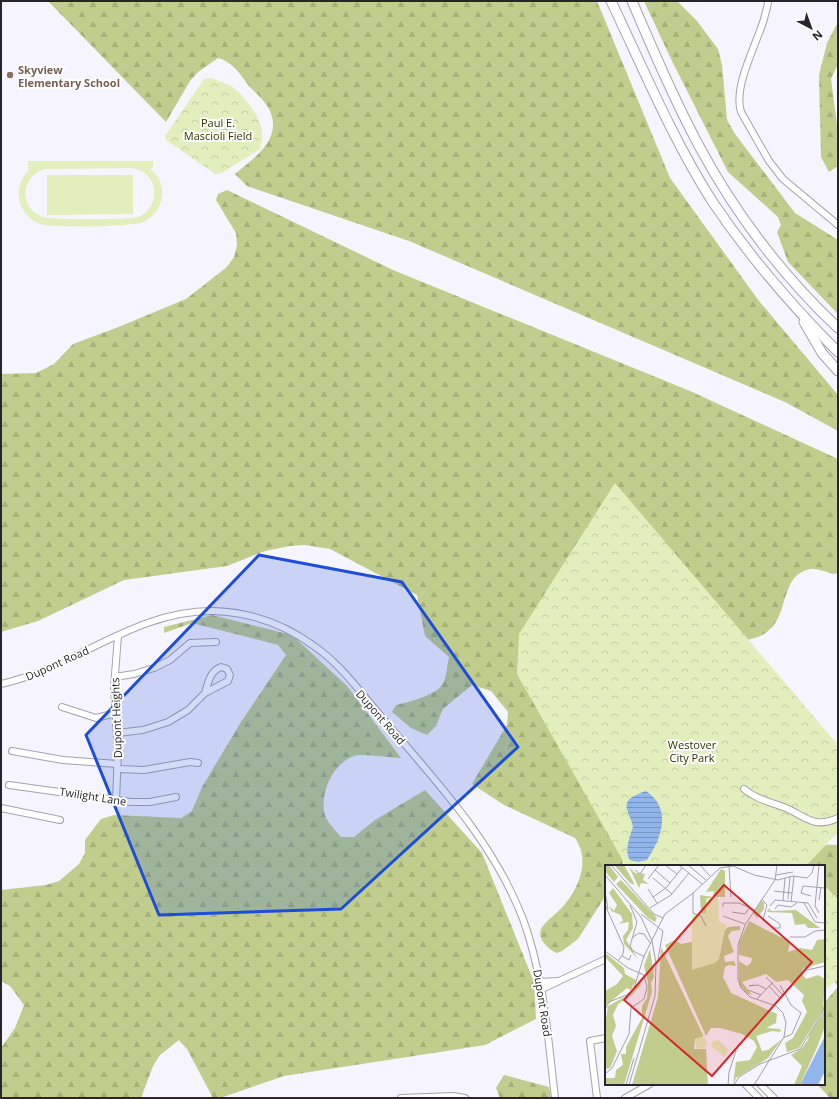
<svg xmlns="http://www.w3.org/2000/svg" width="839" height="1099" font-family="'Open Sans',sans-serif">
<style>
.grass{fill:#e3eebd;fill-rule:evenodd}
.forest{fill:url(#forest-firs)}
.park{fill:url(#park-crowns)}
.water{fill:url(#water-rules)}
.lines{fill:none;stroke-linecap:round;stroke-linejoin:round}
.minor-casing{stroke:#a6a2b2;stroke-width:8}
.highway-casing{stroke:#a6a2b2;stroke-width:11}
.minor{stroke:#fff;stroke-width:6}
.highway{stroke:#fff;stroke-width:9}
.marked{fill:#1d4ed8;fill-opacity:0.2;stroke:#1d4ed8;stroke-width:3;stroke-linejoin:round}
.education-dot{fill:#8d6e63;stroke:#fff;stroke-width:1.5}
.labels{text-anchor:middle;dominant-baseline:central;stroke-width:4;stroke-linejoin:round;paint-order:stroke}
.education-label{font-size:11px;font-weight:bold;fill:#785e54;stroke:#fff;text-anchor:start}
.park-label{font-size:11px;fill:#2f3602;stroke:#fff}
.street-label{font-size:11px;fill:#27252b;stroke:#fff}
.inset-road{fill:none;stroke:#a3a1aa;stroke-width:1}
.view{fill:#d62828;fill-opacity:0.15;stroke:#d62828;stroke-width:2}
.inset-edge{fill:none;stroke:#27252b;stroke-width:2}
</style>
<defs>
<pattern id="forest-firs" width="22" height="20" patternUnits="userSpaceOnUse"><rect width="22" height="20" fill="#c1cd8c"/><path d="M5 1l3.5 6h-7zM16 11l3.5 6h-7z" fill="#a6b079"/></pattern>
<pattern id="park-crowns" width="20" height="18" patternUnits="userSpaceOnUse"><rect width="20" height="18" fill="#e3eebd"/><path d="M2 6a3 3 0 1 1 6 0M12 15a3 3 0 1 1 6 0" fill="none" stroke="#c3cca3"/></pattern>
<pattern id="water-rules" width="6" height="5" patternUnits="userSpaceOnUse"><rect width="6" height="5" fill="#90b6ec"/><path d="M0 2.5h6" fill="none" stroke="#7694bf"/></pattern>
</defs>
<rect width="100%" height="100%" fill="#f6f4fe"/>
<!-- grass -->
<g class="grass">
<path d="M28,161H153V168L150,169C159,175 163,185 162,196C161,207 154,217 143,222C132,227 52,228 40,224C16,215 12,185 30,169H28ZM130,168C158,169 163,207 138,217C128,220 51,220 43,217C31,213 23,200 26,188C29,178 35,172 45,169Z"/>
<polygon points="47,175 133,175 133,214 47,215"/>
</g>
<!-- forest -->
<g class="forest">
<path d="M48,1H597L670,178L759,301L838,395V431L785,402L409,241L247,186L235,174C254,158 284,139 269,109C265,101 256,93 249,86C240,74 233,62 218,58L198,72L190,81L166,122Z"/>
<polygon points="644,1 677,1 697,21 718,49 722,65 727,120 735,134 795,213 838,240 838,314 788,262 777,232 781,225 778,217 728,172 671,59"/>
<polygon points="838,22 838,64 831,79 838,132 838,166 829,172 821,157 819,75 827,43"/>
<path d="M227,190L393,270L690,391L838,459V573L834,574C828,573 817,568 810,569C780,575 789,614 769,630C763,636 756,638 747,640L623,831V866H606V895L578,939L562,951L557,953C549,950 537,939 541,929C545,921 560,911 565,904C580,886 590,859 575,838L504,805L472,784L507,725L508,712L491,691L472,685L443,709L436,726L427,735L411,728L392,712L396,705C408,702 434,696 442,685C447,678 447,665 449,657L425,636L417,595L330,549L305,545L290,546L265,551L227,566L124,580L38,621L1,632V374L36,373L54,364L73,344L121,326L186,299L227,267L234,257L237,245L236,233L216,200L218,194Z"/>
<path d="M212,615L292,635L347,686L401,758C391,758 362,753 354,756C333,763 319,794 325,815C327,822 336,831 341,837H354L375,820L425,790L482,853L534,982L536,1019L485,1045L284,1076L220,1098H213L187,1049L179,1040L160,1055L153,1066L141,1098H1V1048L15,1028L24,1005L10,986L1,981V890L46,885L59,881L79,864L85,853V840L101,819L114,815L181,818L192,811L202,787L241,722L286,655L278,645L192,623L164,633V627Z"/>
<polygon points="812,844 838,845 838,986 824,971 824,866 746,866"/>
<polygon points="838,987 838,1098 830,1098 817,1084 824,1084 824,1003"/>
<polygon points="504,1075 549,1087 551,1098 500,1098 496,1088"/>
</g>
<!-- park -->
<g class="park">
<path d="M211,78C218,81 228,83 234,88C250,102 269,127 260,149L222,173L215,174L166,140L165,136L204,79Z"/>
<polygon points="615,483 838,745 838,832 806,866 626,866 517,674 519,634"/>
<polygon points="824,885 838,899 838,979 824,991"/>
</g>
<!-- water -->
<path class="water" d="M646,791C673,809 661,839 647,860L638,862L630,860C624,851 630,836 633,827C631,814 619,804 634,796C639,794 641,792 646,791Z"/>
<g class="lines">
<defs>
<g id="minor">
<path d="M768,1C768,7 765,13 764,19C756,46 733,86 741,112L769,161L783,179L838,225"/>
<polyline points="115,677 134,674 154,668 170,660 190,643 216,642"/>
<path d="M1,684C74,668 135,610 213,611C249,612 284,624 314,646C342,665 363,696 385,721C438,784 493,841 523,919C544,977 548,1038 555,1098"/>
<polyline points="62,707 96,718 116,713"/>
<path d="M117,733L143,730L168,722L188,710L205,693L228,681L230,675L227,669L221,667C210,671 208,683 205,693"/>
<polyline points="12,751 63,760 117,764"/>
<polyline points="117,769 144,770 190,762 198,763"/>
<polyline points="9,785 131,802 150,802 176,797"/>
<path d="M744,789C757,800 771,802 786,808C806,817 814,829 838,818"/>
<polyline points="116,800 118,752 114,687 118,636"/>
<polyline points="1,808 60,820"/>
<polyline points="540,982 558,981"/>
<polyline points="542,989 606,959"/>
<polyline points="745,1084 759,1098"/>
<polyline points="760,1084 774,1098"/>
<polyline points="401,1098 453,1096 465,1098"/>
<polyline points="597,1098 590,1041 606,1038"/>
<polyline points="625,1098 650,1084"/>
</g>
<g id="highway">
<path d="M611,1C643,68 672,138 712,201C749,256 791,305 838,352"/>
<path d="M632,1C653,50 674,99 699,146C735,213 783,276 838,328"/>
<polyline points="804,322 822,353 838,371"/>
</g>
</defs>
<!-- minor casing -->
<use href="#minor" class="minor-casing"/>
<!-- highway casing -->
<use href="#highway" class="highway-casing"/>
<!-- minor -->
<use href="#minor" class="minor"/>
<!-- highway -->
<use href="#highway" class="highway"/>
</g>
<!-- marked area -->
<path class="marked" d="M259,555L402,582L518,747L341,909L159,915L86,735Z"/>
<!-- markers -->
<circle class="education-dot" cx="10" cy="75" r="4"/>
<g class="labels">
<!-- education labels -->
<g class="education-label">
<text x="18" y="69">Skyview<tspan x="18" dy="13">Elementary School</tspan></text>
</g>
<!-- park labels -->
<g class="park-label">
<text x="218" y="122">Paul E.<tspan x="218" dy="13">Mascioli Field</tspan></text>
<text x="692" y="744">Westover<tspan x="692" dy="13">City Park</tspan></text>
</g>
<!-- street labels -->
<g class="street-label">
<text transform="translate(57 663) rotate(-24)">Dupont Road</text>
<text transform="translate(381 717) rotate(49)">Dupont Road</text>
<text transform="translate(116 718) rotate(-92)">Dupont Heights</text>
<text transform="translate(93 796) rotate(9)">Twilight Lane</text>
<text transform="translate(543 1003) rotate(81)">Dupont Road</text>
</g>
</g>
<!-- overview -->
<g transform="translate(605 865)">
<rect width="220" height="220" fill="#f6f4fe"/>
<path d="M113,175L124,185L119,192L106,181L108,176Z" fill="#e3eebd"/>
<path d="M0,0H4L13,12L9,17L0,6ZM9,0H19L30,20L25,18ZM24,2L30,8L40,9L38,15L44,19L36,18L34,23ZM116,4L120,6V32H109L112,43L99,50L96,47L95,30L108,32L109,26L101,27ZM16,15L52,53L50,57L43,53L11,19ZM8,23L27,49L28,63L21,75L33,94L19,79L18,71L23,65L24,57L13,59L18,56L16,50L6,46L5,41L9,46L12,40L4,28ZM156,36L159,37V44L152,53L148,48ZM164,43L166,46L191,45L215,63H203L200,59L190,60L187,48L162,47ZM144,56L185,77L183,87L195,83L207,85L212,75L220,74V97L199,103L196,108L201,114L213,110L220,114L218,146L194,183L182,187L180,178L188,173L202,147L197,136L199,130L183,115L171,117L161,109L137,117L147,130L141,128L134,119V96L142,101L146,98L147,93L134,90V78ZM135,61V65L127,66L123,71L129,87L119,91L120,97L129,96L131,101L124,100L120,102L118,112L126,128L172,149L171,158L161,163L175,164L176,167L167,166L151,171L157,186L163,185L177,174L163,193L131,213L128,220L131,197L145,195L152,182L149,176L137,169L115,163H106L101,171L60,80L70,75L76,79L87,77L117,68L123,62ZM56,82L98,170V172L90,174L89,184H101L103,220H27L53,132ZM45,84L49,112L46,118L47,127L19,220H0V213H10L11,205L18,200L16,189H21V182L37,153V141L42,133L43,117L39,101ZM0,88L19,103L20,109L31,115L26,125L22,123L0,141V126L12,119L18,111L0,92ZM34,118L36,120L28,129L13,139L8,150L11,161L7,171L12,186L5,203L0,204V159L3,141L27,128ZM220,141V161L213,180L195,220H189L197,201L186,190L196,184L203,175L205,168L218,149Z" fill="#c1cd8c"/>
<path d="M101,33H113L114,56L121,59L114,94L110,98L87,105V49L101,48ZM90 178a6 6 0 1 1 12 0a6 6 0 1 1-12 0Z" fill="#e3eebd"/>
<path d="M220,171V206L213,220H195Z" fill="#90b6ec"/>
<path class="inset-road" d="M6,0L49,49L58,53M60,0L72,9M74,0L97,19M83,0L101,15M95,0L105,11M124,1L126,32M30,5L35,9L41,0M50,5L65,18M0,10L36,52L47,76L51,98L50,131L24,220M171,10L188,7M48,13L67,29M43,14L54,0M61,23L77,3M43,24L52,38M0,26L3,44M169,26L187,28M88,28V48L96,51L101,61M206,31L196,28L198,21L220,23M48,32L61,23M157,34L162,40L158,55L169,63H175V59L163,51M183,34L185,12M214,35L216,22M178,36L180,13M186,37L189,11M199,38L210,57L220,58M0,40L19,82L18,89L13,96M25,40L32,57L25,81L28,86L40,92M165,41L170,35L203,38L212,53M118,42V38H134L150,45M45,43L66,30L84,8M170,44L173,40L186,42L192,38M127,47L140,49L145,42M214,48L210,41L214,0M36,49L58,66L53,94M118,51L140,59M28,72L34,68L39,69L46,79M185,72H200L210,66L220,65M0,86L23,103L39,110L42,122L39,134L26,143L24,169L7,203L0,209M17,91L24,95L26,90M202,105L220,101M161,112L177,129M149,120L144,121L153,120L161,124M175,120L186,140L196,148L187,169L178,173M164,121L174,132M29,123L39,91L60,49L88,28L115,3L128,1L149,10L173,15L188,11L202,13L207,8L209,0M143,125L156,130M152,134L168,117M0,145L4,137L24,129L30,122M21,220L29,193M123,220L124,207L131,186M129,220L134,212L155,199L195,184L217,149L220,138M149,220L179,172L181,158L178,148L171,141L145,132L136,123L133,114V80L140,60L170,15L172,0"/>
<path class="view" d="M119,20L207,97L107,211L19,135Z"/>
<rect width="220" height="220" class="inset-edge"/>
</g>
<!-- border -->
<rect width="839" height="1099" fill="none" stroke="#27252b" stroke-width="4"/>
<!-- north arrow -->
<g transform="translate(811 28) rotate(139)" stroke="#ffffff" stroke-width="3" paint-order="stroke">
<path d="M0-3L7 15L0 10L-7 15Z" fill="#27252b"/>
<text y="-6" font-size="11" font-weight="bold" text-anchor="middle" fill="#27252b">N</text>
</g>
</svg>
